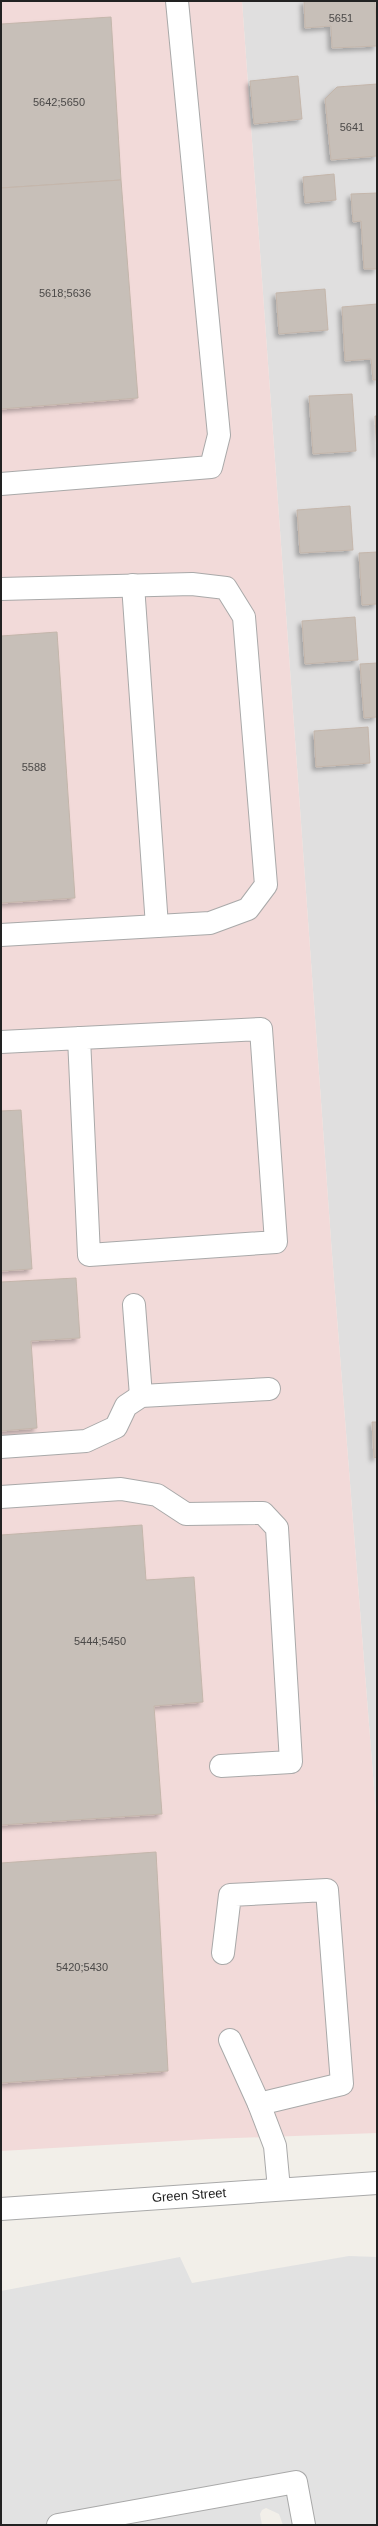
<svg xmlns="http://www.w3.org/2000/svg" width="378" height="2526" font-family="Arial,sans-serif">
<style>
.residential{fill:#e0dfdf}
.commercial{fill:#f2dad9}
.parking{fill:#e2e2e2}
.building{fill:#c7bfb8;stroke:#c4b6ab;filter:url(#shadow)}
.lines{fill:none;stroke-linecap:round;stroke-linejoin:round}
.minor-casing{stroke:#a9a9a9;stroke-width:24}
.minor{stroke:#fff;stroke-width:22}
.labels{text-anchor:middle;dominant-baseline:central;stroke-width:4;stroke-linejoin:round;paint-order:stroke}
.number-label{font-size:11px;fill:#4b4948}
.street-label{font-size:13px;fill:#222;stroke:#fff}
</style>
<defs>
<filter id="shadow"><feDropShadow dx="-3.5" dy="3.5" stdDeviation="2" flood-color="#0004"/></filter>
</defs>
<rect width="100%" height="100%" fill="#f2efe9"/>
<!-- residential -->
<polygon class="residential" points="242,1 377,1 377,1826 332,1254"/>
<!-- commercial -->
<polygon class="commercial" points="1,1 242,1 332,1254 377,1826 377,2133 209,2139 1,2151"/>
<!-- parking -->
<polygon class="parking" points="349,2256 377,2257 377,2525 283,2525 279,2514 266,2508 262,2510 260,2514 262,2525 1,2525 1,2291 180,2257 192,2283"/>
<!-- building -->
<g class="building">
<polygon points="304,1 375,1 377,46 332,48 331,26 305,28"/>
<polygon points="111,17 121,180 1,188 1,24"/>
<polygon points="298,76 302,119 254,124 250,81"/>
<polygon points="377,84 377,156 331,160 325,99 337,87"/>
<polygon points="334,174 336,200 305,203 303,177"/>
<polygon points="121,180 138,398 1,409 1,188"/>
<polygon points="377,193 377,269 364,269 361,221 353,222 351,194"/>
<polygon points="325,289 328,330 279,334 276,293"/>
<polygon points="377,304 377,380 373,380 371,359 345,361 342,307"/>
<polygon points="352,394 356,451 313,454 309,396"/>
<polygon points="375,416 377,416 377,454"/>
<polygon points="350,506 353,550 300,553 297,510"/>
<polygon points="377,552 377,604 362,605 359,553"/>
<polygon points="355,617 358,660 305,664 302,621"/>
<polygon points="57,632 75,898 1,903 1,636"/>
<polygon points="377,663 377,717 364,718 360,664"/>
<polygon points="368,727 370,763 316,767 314,731"/>
<polygon points="21,1110 32,1269 1,1271 1,1111"/>
<polygon points="76,1278 80,1338 31,1341 37,1428 1,1431 1,1282"/>
<polygon points="372,1422 377,1422 377,1457 374,1458"/>
<polygon points="142,1525 146,1580 194,1577 203,1702 154,1706 162,1814 1,1825 1,1535"/>
<polygon points="156,1852 168,2071 1,2083 1,1863"/>
</g>
<g class="lines">
<defs>
<g id="minor">
<polyline points="1,484 211,467 219,435 177,1"/>
<polyline points="133,585 157,926"/>
<polyline points="1,589 192,584 226,588 244,617 266,885 248,909 210,923 1,935"/>
<polyline points="1,1042 261,1029 276,1242 89,1255 79,1038"/>
<polyline points="134,1305 141,1396"/>
<polyline points="1,1447 86,1441 116,1427 126,1406 141,1396 269,1389"/>
<polyline points="1,1497 121,1489 157,1495 186,1514 263,1513 277,1528 291,1762 221,1766"/>
<polyline points="223,1953 230,1895 327,1890 342,2084 259,2104"/>
<polyline points="230,2040 259,2104 275,2146 279,2189"/>
<polyline points="1,2209 377,2183"/>
<polyline points="58,2525 296,2482 304,2525"/>
</g>
</defs>
<!-- minor casing -->
<use href="#minor" class="minor-casing"/>
<!-- minor -->
<use href="#minor" class="minor"/>
</g>
<g class="labels">
<!-- number labels -->
<g class="number-label">
<text x="341" y="18">5651</text>
<text x="59" y="102">5642;5650</text>
<text x="352" y="127">5641</text>
<text x="65" y="293">5618;5636</text>
<text x="34" y="767">5588</text>
<text x="100" y="1641">5444;5450</text>
<text x="82" y="1967">5420;5430</text>
</g>
<!-- street labels -->
<g class="street-label">
<text transform="translate(189 2195) rotate(-4)">Green Street</text>
</g>
</g>
<!-- border -->
<rect width="378" height="2526" fill="none" stroke="#222222" stroke-width="4"/>
</svg>
